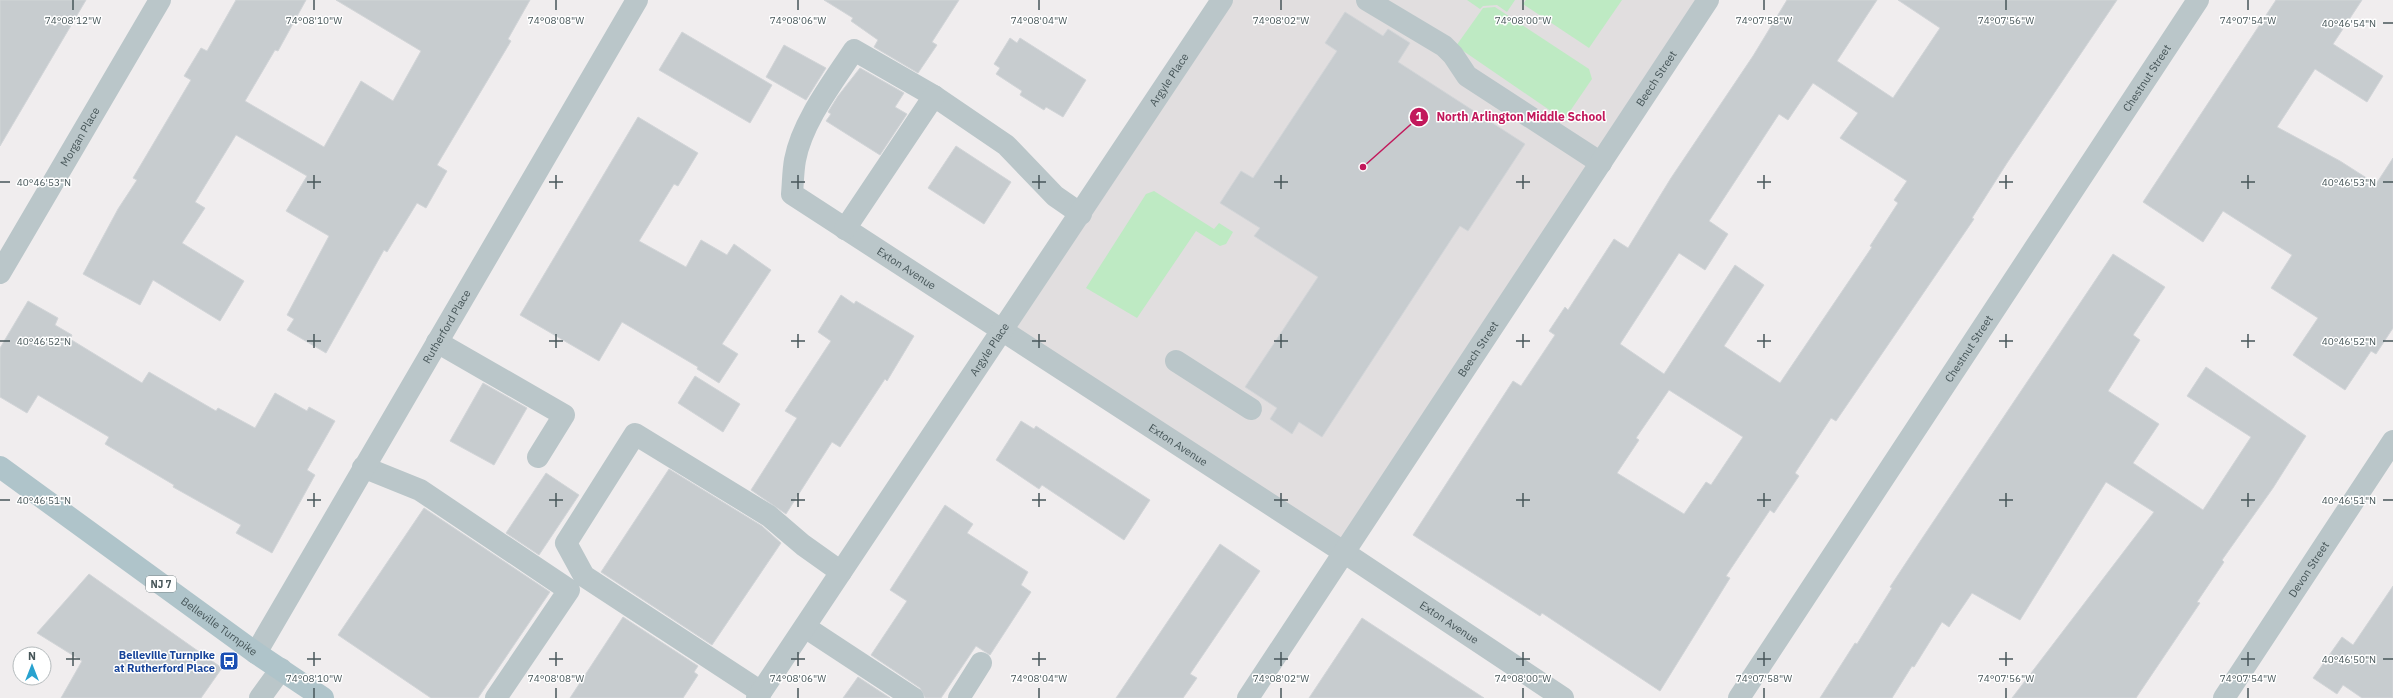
<svg xmlns="http://www.w3.org/2000/svg" width="2393" height="698" font-family="'IBM Plex Sans',sans-serif">
<style>
.education{fill:#e1dedf}
.green{fill:#beeac3}
.building{fill:#c7cccf;stroke:#d2d5d8;fill-rule:evenodd}
.lines{fill:none;stroke-linecap:round;stroke-linejoin:round}
.minor{stroke:#bac6c9;stroke-width:22}
.major{stroke:#afc4ca;stroke-width:22}
.ticks{fill:none;stroke:#475659;stroke-width:1.5}
.labels{text-anchor:middle;dominant-baseline:central;stroke-width:3;stroke-linejoin:round;paint-order:stroke}
.shield{fill:#fff;stroke:#7e898b;stroke-width:1}
.shield-label{font-size:10px;font-weight:bold;fill:#475659}
.street-label{font-size:11px;fill:#475659;stroke:#fff}
.transit-label{font-size:11px;font-weight:bold;fill:#164399;stroke:#fff;text-anchor:end}
.ticks-label{font-size:10px;text-anchor:middle;fill:#475659;stroke:#fff;stroke-width:3;stroke-linejoin:round;paint-order:stroke}
.leader{fill:none;stroke:#c2185b;stroke-width:1.5}
.callout-dot{fill:#c2185b;stroke:#fff;stroke-width:1.5}
.mark-label{font-size:12px;text-anchor:middle;font-weight:bold;fill:#fff}
.callout-label{font-size:12px;text-anchor:middle;font-weight:bold;fill:#c2185b;stroke:#fff;stroke-width:3;stroke-linejoin:round;paint-order:stroke}
</style>
<rect width="100%" height="100%" fill="#f0edee"/>
<!-- education -->
<polygon class="education" points="1222,0 1708,0 1345,553 1002,333"/>
<!-- green -->
<g class="green">
<polygon points="1467,0 1515,0 1507,12 1497,5 1483,6 1480,9"/>
<polygon points="1526,0 1622,0 1589,48 1523,4"/>
<polygon points="1495,7 1589,69 1592,79 1564,120 1456,46 1483,8"/>
<polygon points="1154,191 1214,229 1219,223 1233,232 1226,244 1220,246 1196,231 1137,318 1086,288 1146,194"/>
</g>
<!-- building -->
<g class="building">
<polygon points="0,0 86,0 0,146"/>
<polygon points="236,0 306,0 278,51 275,50 245,101 324,147 361,81 393,101 421,51 336,0 530,0 508,39 511,41 437,165 447,171 426,208 417,203 387,252 384,250 326,353 287,330 294,319 287,315 329,236 286,211 307,176 236,135 195,202 205,208 182,243 244,281 220,321 153,280 140,305 83,274 118,209 137,180 133,178 191,80 184,76 201,48 207,51"/>
<polygon points="824,0 959,0 932,42 937,45 918,73 874,47 878,40 851,21 853,18"/>
<path d="M1787,0H1877L1837,61L1893,98L1940,28L1898,0H2117L2007,163L1972,218L1974,219L1836,421L1831,418L1795,473L1799,476L1774,513L1770,510L1726,576L1730,578L1660,691L1542,613L1540,616L1413,535L1513,381L1521,386L1555,335L1549,331L1565,307L1568,310L1614,239L1628,248L1671,178L1753,56ZM1813,83L1858,113L1840,138L1907,181L1894,200L1898,203L1870,246L1872,247L1780,383L1724,346L1764,285L1735,265L1664,374L1620,344L1679,253L1705,270L1728,234L1709,221L1779,114L1788,120ZM1669,390L1743,437L1711,485L1706,482L1684,514L1617,473L1639,440L1636,438Z"/>
<polygon points="2276,0 2362,0 2333,44 2383,76 2367,102 2315,69 2277,127 2340,161 2376,184 2393,158 2393,328 2376,354 2371,351 2345,390 2293,355 2318,318 2271,288 2292,255 2223,211 2203,242 2143,202"/>
<polygon points="1345,12 1383,36 1388,29 1410,43 1398,62 1525,144 1468,231 1460,226 1322,437 1299,422 1292,434 1270,419 1277,408 1245,387 1318,277 1254,236 1260,228 1220,203 1241,171 1253,178 1337,51 1325,43"/>
<polygon points="682,32 772,85 750,123 659,70"/>
<polygon points="1010,38 1017,43 1020,38 1086,80 1063,117 1046,107 1044,110 1020,95 1022,91 996,74 1000,68 994,64"/>
<polygon points="784,45 826,68 806,100 766,77"/>
<polygon points="860,68 904,93 895,107 907,114 880,155 826,121 831,114 828,112 838,96"/>
<polygon points="638,117 698,153 678,186 674,184 639,241 686,267 701,240 727,255 734,244 771,270 722,344 738,354 719,383 697,369 698,367 622,322 599,361 520,315"/>
<polygon points="956,146 1011,182 984,224 928,188"/>
<polygon points="2113,254 2165,287 2133,335 2140,340 2108,391 2159,424 2133,463 2203,510 2251,437 2187,396 2206,367 2306,436 2273,488 2222,560 2224,562 2197,602 2200,603 2136,698 2012,698 2154,512 2106,482 2020,620 1972,593 1949,627 1942,622 1914,667 1912,666 1892,698 1820,698 1855,643 1857,644 1892,588 1890,587 1921,540"/>
<polygon points="841,295 854,304 856,301 914,336 887,381 885,379 840,447 832,442 786,514 751,490 797,418 785,411 831,341 818,332"/>
<polygon points="28,301 58,318 55,325 72,335 70,339 142,383 149,372 216,411 218,408 255,428 275,393 307,411 309,407 335,421 307,470 315,475 272,553 236,533 241,525 173,487 174,485 105,444 109,437 38,395 27,413 0,397 0,348"/>
<polygon points="695,376 740,404 723,432 678,403"/>
<polygon points="483,383 527,408 494,465 450,441"/>
<polygon points="1021,421 1034,429 1036,426 1150,500 1124,540 1042,485 1039,489 996,460"/>
<polygon points="669,469 762,526 781,543 712,645 601,572"/>
<polygon points="546,473 579,495 539,555 506,533"/>
<polygon points="945,505 973,524 967,533 1028,572 1021,585 1031,592 990,655 976,646 941,698 925,698 920,688 871,655 907,601 890,590"/>
<polygon points="424,508 550,592 478,698 431,698 338,635"/>
<polygon points="1220,544 1260,571 1190,674 1197,678 1183,698 1116,698"/>
<polygon points="89,574 222,668 201,698 61,698 82,661 37,633"/>
<polygon points="2393,586 2393,698 2362,698 2343,685 2337,694 2313,678 2342,637 2353,645"/>
<polygon points="623,617 698,666 694,672 698,675 683,698 570,698"/>
<polygon points="1362,618 1484,698 1309,698"/>
<polygon points="858,677 890,698 843,698"/>
</g>
<g class="lines">
<!-- minor -->
<g class="minor">
<polyline points="1367,0 1444,46 1453,55 1467,76 1601,163"/>
<path id="s1" d="M1081,214L1055,196L1006,145L934,96L854,50C833,82 802,122 795,160C793,171 793,183 792,194L1345,553L1563,698"/>
<polyline points="845,229 934,96"/>
<path id="s2" d="M0,273L160,0"/>
<polyline points="437,342 564,415 538,457"/>
<polyline points="1176,361 1251,409"/>
<polyline points="363,467 420,490 569,590 496,698"/>
<polyline points="805,627 913,698"/>
<path id="s3" d="M256,653L637,0"/>
<polyline points="761,692 584,576 566,543 635,434 769,516 803,545 841,572"/>
<polyline points="260,698 281,669"/>
<path id="s4" d="M757,698L1222,0"/>
<polyline points="959,698 981,663"/>
<path id="s5" d="M1248,698L1708,0"/>
<path id="s6" d="M1739,698L2198,0"/>
<path id="s7" d="M2224,698L2393,441"/>
</g>
<!-- major -->
<path class="major" id="s8" d="M0,467L256,653L323,698"/>
</g>
<!-- ticks -->
<path class="ticks" d="M73,0V10M314,0V10M556,0V10M798,0V10M1039,0V10M1281,0V10M1523,0V10M1764,0V10M2006,0V10M2248,0V10M2383,23H2393M314,175V189M556,175V189M798,175V189M1039,175V189M1281,175V189M1523,175V189M1764,175V189M2006,175V189M2248,175V189M0,182H10M307,182H321M549,182H563M791,182H805M1032,182H1046M1274,182H1288M1516,182H1530M1757,182H1771M1999,182H2013M2241,182H2255M2383,182H2393M314,334V348M556,334V348M798,334V348M1039,334V348M1281,334V348M1523,334V348M1764,334V348M2006,334V348M2248,334V348M0,341H10M307,341H321M549,341H563M791,341H805M1032,341H1046M1274,341H1288M1516,341H1530M1757,341H1771M1999,341H2013M2241,341H2255M2383,341H2393M314,493V507M556,493V507M798,493V507M1039,493V507M1281,493V507M1523,493V507M1764,493V507M2006,493V507M2248,493V507M0,500H10M307,500H321M549,500H563M791,500H805M1032,500H1046M1274,500H1288M1516,500H1530M1757,500H1771M1999,500H2013M2241,500H2255M2383,500H2393M73,652V666M314,652V666M556,652V666M798,652V666M1039,652V666M1281,652V666M1523,652V666M1764,652V666M2006,652V666M2248,652V666M66,659H80M307,659H321M549,659H563M791,659H805M1032,659H1046M1274,659H1288M1516,659H1530M1757,659H1771M1999,659H2013M2241,659H2255M2383,659H2393M314,688V698M556,688V698M798,688V698M1039,688V698M1281,688V698M1523,688V698M1764,688V698M2006,688V698M2248,688V698"/>
<!-- icons -->
<defs>
<symbol id="bus-square" viewBox="-11 -11 22 22"><rect x="-9" y="-9" width="18" height="18" rx="4" fill="#1a4fb4" stroke="#fff"/><path d="M-5-6H5V4H4V6H2V4H-2V6H-4V4H-5ZM-3.5-4V0h7V-4ZM-3.5 1.2v1.5H-2V1.2ZM2 1.2v1.5H3.5V1.2Z" fill="#fff"/></symbol>
</defs>
<g fill-rule="evenodd">
<use href="#bus-square" x="218" y="650" width="22" height="22"/>
</g>
<g class="labels">
<!-- shield labels -->
<rect class="shield" x="146" y="576" width="30" height="16" rx="3"/>
<g class="shield-label">
<text x="161" y="584">NJ 7</text>
</g>
<!-- street labels -->
<g class="street-label">
<text stroke="none"><textPath href="#s6" startOffset="742">Chestnut Street</textPath></text>
<text stroke="none"><textPath href="#s4" startOffset="743">Argyle Place</textPath></text>
<text stroke="none"><textPath href="#s5" startOffset="742">Beech Street</textPath></text>
<text stroke="none"><textPath href="#s2" startOffset="158">Morgan Place</textPath></text>
<text stroke="none"><textPath href="#s1" startOffset="578">Exton Avenue</textPath></text>
<text stroke="none"><textPath href="#s3" startOffset="378">Rutherford Place</textPath></text>
<text stroke="none"><textPath href="#s5" startOffset="418">Beech Street</textPath></text>
<text stroke="none"><textPath href="#s6" startOffset="418">Chestnut Street</textPath></text>
<text stroke="none"><textPath href="#s4" startOffset="419">Argyle Place</textPath></text>
<text stroke="none"><textPath href="#s1" startOffset="902">Exton Avenue</textPath></text>
<text stroke="none"><textPath href="#s7" startOffset="154">Devon Street</textPath></text>
<text stroke="none"><textPath href="#s1" startOffset="1226">Exton Avenue</textPath></text>
<text stroke="none"><textPath href="#s8" startOffset="271">Belleville Turnpike</textPath></text>
</g>
<!-- transit labels -->
<g class="transit-label">
<text x="215" y="655">Belleville Turnpike<tspan x="215" dy="13">at Rutherford Place</tspan></text>
</g>
</g>
<g class="ticks-label">
<text x="73" y="24">74°08'12"W</text>
<text x="314" y="24">74°08'10"W</text>
<text x="556" y="24">74°08'08"W</text>
<text x="798" y="24">74°08'06"W</text>
<text x="1039" y="24">74°08'04"W</text>
<text x="1281" y="24">74°08'02"W</text>
<text x="1523" y="24">74°08'00"W</text>
<text x="1764" y="24">74°07'58"W</text>
<text x="2006" y="24">74°07'56"W</text>
<text x="2248" y="24">74°07'54"W</text>
<text x="2349" y="27">40°46'54"N</text>
<text x="44" y="186">40°46'53"N</text>
<text x="2349" y="186">40°46'53"N</text>
<text x="44" y="345">40°46'52"N</text>
<text x="2349" y="345">40°46'52"N</text>
<text x="44" y="504">40°46'51"N</text>
<text x="2349" y="504">40°46'51"N</text>
<text x="2349" y="663">40°46'50"N</text>
<text x="314" y="682">74°08'10"W</text>
<text x="556" y="682">74°08'08"W</text>
<text x="798" y="682">74°08'06"W</text>
<text x="1039" y="682">74°08'04"W</text>
<text x="1281" y="682">74°08'02"W</text>
<text x="1523" y="682">74°08'00"W</text>
<text x="1764" y="682">74°07'58"W</text>
<text x="2006" y="682">74°07'56"W</text>
<text x="2248" y="682">74°07'54"W</text>
</g>
<!-- callouts -->
<path class="leader" d="M1363 167L1419 117"/>
<g class="callout-dot">
<circle cx="1363" cy="167" r="4"/>
<circle cx="1419" cy="117" r="10"/>
</g>
<g class="mark-label">
<text x="1419" y="121">1</text>
</g>
<g class="callout-label">
<text x="1521" y="121">North Arlington Middle School</text>
</g>
<!-- north arrow -->
<g transform="translate(32 666)"><circle r="19" fill="#ffffff" stroke="#b5bbbd"/>
<path d="M0-3L7 15L0 10L-7 15Z" fill="#28a2cf"/>
<text y="-6" font-size="11" font-weight="bold" text-anchor="middle" fill="#475659">N</text>
</g>
</svg>
